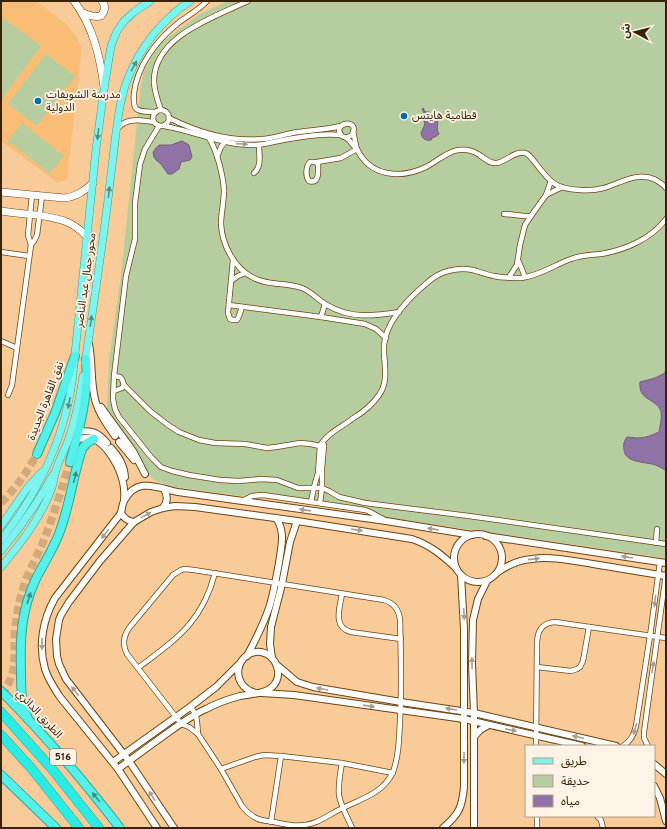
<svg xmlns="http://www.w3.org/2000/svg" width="667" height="829" font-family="Overpass,'Noto Sans Arabic',sans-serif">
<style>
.built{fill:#fabd75}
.green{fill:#b6ce9f}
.water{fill:#9073a6;stroke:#765b76}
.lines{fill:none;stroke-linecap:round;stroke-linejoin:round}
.trunk-tunnel{stroke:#d2a97b;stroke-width:8;stroke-dasharray:8 4;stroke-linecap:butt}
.minor-casing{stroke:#6b4511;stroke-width:6}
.tertiary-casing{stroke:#6b4511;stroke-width:8}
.secondary-casing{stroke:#6b4511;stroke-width:8}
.primary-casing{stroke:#2fa697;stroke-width:8}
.trunk-casing{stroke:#2fa697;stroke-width:10}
.motorway-casing{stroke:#2fa697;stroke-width:10}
.minor{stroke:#fff;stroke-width:4.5}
.tertiary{stroke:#fff;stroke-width:6}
.secondary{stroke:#fff;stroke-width:7}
.primary{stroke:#7ff4ef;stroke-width:7}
.trunk{stroke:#54f0ea;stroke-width:8}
.motorway{stroke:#29ede4;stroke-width:9}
.oneway{fill:#5c8c7b}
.oneway2{fill:#a69c8f}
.oneway3{fill:#468a78}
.poi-dot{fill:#0269b5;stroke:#fef3e6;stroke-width:1.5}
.labels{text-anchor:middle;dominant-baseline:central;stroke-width:3.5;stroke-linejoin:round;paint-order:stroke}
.shield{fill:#fef3e6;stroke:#74614a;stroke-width:1}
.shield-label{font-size:10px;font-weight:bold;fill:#392307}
.poi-label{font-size:11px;fill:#392307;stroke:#fef3e6;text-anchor:start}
.street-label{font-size:11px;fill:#392307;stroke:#fef3e6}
</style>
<rect width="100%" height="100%" fill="#f8cb98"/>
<!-- built -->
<polygon class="built" points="1,1 36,1 65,23 78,39 81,47 81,54 67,179 58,183 1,141"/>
<!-- green -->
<g class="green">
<polygon points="228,1 666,1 666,558 383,517 374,511 250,493 241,496 169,486 154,480 124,441 107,408 109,360 121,275 141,84 144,71 159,44 167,38 200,14"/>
<polygon points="3,18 41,46 1,100 1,21"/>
<polygon points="46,54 75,76 37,126 8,104"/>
<polygon points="22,123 64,156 50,174 8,141"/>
</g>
<!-- water -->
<g class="water">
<path d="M423,108L425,112C430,111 430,113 433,116C434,117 435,117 436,118C440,123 435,128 439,134L435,137H434L432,138L431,140C426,141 422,139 421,133L425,124L423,118L424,113L422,109Z"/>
<polygon points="182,141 189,145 192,157 190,160 181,162 179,169 172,174 168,174 161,164 156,160 154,157 153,152 156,148 159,145 171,145"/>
<path d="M666,365V471C662,468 657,465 652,464C643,462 624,462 624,449C623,445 624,441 627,437C641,439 646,438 659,432C660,425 663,415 660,409C654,398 638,400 640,382L655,378L665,373Z"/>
</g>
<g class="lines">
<!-- trunk-tunnel -->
<g class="trunk-tunnel">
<path d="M1,503C16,488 27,472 37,454"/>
<path d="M1,695C19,673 13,655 15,629C17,609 22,588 30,570C35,559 41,548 45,537C55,512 62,487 70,462"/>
</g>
<defs>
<g id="minor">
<circle cx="161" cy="118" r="8"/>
<path d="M161,110C158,102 155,93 154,83C152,37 214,17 248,1"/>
<path d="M156,112C139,111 132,114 134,93C137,66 157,40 177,24C187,16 199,10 207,1"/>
<path d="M169,118C197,132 231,142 262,139C272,139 282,135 292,133C309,130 325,130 341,126"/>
<polyline points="159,126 145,149 140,164 135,203 135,239 126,276 114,376 113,399 115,409 119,417 151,457 161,467 172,471 189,475 220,480 239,481 261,479 277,480 298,488 322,488 329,491 339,497 365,503 469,516 666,544"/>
<path d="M164,126C194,131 222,145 253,145C263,145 273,142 283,140C302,137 322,133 341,135"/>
<path d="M117,129C119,127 122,124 124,123C133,118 145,121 154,122"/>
<path d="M353,132C355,137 355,144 357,149C370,177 401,179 426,167C436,162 446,152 458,150C465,149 472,150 478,154C484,158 490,164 497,163C507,161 514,151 525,153C529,154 531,158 534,161C549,181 554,189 580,190C589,191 596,190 604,188C621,183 636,172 654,179C659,182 663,184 666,188"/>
<path d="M209,138C217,151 223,175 224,190C224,202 221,213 221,224C222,244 234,268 252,277C267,286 286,282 302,288C312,292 318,300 327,305C350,319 374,316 399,312"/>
<path d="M346,138L352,135C361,118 332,122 341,135C344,139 342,135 346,138C351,140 352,146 357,149"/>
<polyline points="217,157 221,147 225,142"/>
<path d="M310,162H315L318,164C318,171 320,184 309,181C305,176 306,166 310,162Z"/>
<polyline points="317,162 341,158 357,149"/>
<path d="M254,173C262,167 259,154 259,145"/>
<polyline points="546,195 562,187"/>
<path d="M504,214C513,214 521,217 531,216"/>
<polyline points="31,245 34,241 37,235 42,196"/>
<polyline points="1,252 29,256"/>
<polyline points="233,260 228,313 230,319 233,320 237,320 239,316 242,307"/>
<polyline points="519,262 525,277"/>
<polyline points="509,277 517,265 520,245 525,225 531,216 546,195 551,181"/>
<polyline points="231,281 238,276 245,273"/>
<polyline points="229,305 321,317 365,324 376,329 386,338"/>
<polyline points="321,317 325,304"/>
<polyline points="1,341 17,348"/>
<polyline points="114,376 120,377 122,379 124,385 150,411 168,425 179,432 199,440 215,443 245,444 267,448 276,447 300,443 311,444 324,447"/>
<polyline points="114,391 122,388 124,385"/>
<polyline points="8,395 12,385 31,245 28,235 32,195"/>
<polyline points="242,501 252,496 263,495 365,510 370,512 383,519"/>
<path d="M311,502L314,487L318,473L320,446C326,434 342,427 352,419C362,413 373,404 379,395C390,380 383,362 384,345C386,321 410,297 428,282C440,271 457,267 473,270C480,272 487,275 494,276C502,278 512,278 521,278C539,276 554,265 571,259C581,255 591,255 601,254C625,250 651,239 666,219"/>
<polyline points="320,503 322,488 322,468 324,445"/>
<polyline points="656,543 657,529"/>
<path d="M185,569L194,570L384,600C394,603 399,610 400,620C401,654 402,687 400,721C399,738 399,755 393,772C384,792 364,798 345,807C335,811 326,818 316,822C301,828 288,825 274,822C268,821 262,821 256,818C250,815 246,811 242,806L221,769L198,734L189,727L181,724L179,721L127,654C122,645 123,637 129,628L173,575L181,570Z"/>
<path d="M342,594C340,607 332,627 351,632L401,639"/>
<polyline points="537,667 571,671 577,669 580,667 583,661 589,627"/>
<path d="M138,668C176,639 202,623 215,573"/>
<path d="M190,707C198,714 197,724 198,734"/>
<path d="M536,746L537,642C538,630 542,623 555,622L666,638"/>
<path d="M623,746C631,741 634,735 636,726L650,636L660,562"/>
<polyline points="648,746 644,738 644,732 666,574"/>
<path d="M342,763C340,774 338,785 339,795C341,807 348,818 352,828"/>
<polyline points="221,769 255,757 264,755 281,756 342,763 393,773"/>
<polyline points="537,816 537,828"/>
<polyline points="597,816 601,820 603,828"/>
<polyline points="271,822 281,756"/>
</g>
<g id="tertiary">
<path d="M89,344C93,363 90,384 96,403C100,416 108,426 115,436"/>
<polyline points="101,407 133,451 145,474"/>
<path d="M78,431C92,431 97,431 107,443"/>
<path d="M76,440C91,434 99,440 108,451C119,466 126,482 124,500"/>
<polyline points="119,442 134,460"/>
<path d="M111,448C119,457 124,465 125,477"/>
<path d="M163,508C168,502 168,496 164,489"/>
<path d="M121,513C124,519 128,521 134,522"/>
<circle cx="478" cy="558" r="24"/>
<polyline points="486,536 666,563"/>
<path d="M498,572C508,565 519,560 532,559C552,556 573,561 593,564C617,568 642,572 666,576"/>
<path d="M247,656C255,641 263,625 269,608C274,593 276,578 279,563C281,547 286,532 276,518"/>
<polyline points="272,658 270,644 271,627 282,584 290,542 297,521"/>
<polyline points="277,665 297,682 313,687 401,702 474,713 616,746"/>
<polyline points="261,693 294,695 464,719 582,746"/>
<polyline points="474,737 480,730 489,725"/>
<polyline points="113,762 190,707 216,687 239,664"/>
<polyline points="654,764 666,774"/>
<path d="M118,769C133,758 148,747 162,737C176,727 190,716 206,709C217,703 229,699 240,696C250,694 265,694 272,687C284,676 277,655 261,652C237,649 227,685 256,693"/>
<polyline points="654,786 660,798 666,821"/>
<path d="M157,828L118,769L60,697C54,688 48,679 45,669C38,645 43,619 55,598L121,513C122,509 122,505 124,501C137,476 158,488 178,492L386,521L472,535"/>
<path d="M174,828L129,761L66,679L59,664L57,656L56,639L59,620L61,615L69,602L100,561L134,522L151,512L163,508L175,506L195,507L297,521L412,539C430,545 442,555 456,568"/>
<path d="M443,828C459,814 462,808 464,787V629L461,575"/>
<polyline points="474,828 474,713 472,664 473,620 478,599 487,581"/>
</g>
<g id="secondary">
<path d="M74,1C93,26 100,57 104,87"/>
<path d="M83,13C89,15 94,18 101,16C105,11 106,6 102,1"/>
<path d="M1,192L64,198C76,197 84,191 93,183"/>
<path d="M1,211C13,213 24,214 36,215C57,218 72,220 87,237"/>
</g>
<g id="primary">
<path d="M85,363C93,309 101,255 108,200C110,180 113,160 115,140C118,119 120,98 128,78C141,46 162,20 190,1"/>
<polyline points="1,526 28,487 42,472"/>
<path d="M1,540C38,493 63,442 72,383L96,149L104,89L111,46L117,31L124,21L134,12L150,1"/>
<path d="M1,551C21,527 38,502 53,475"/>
<path d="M1,567C20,544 40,519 51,490C54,483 54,474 57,467C60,457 66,448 69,438C76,418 80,397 83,376"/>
</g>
<g id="trunk">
<polyline points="37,454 55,413 75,356"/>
<path d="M70,462C80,428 89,394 86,359"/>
<path d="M1,691C44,734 83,780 120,828"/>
<path d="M28,719C21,702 21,689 21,672C20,639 21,613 34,583C42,565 54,549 60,531C70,504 73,476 82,449L87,443L94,439"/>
<polyline points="1,775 56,828"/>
</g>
<g id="motorway">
<polyline points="1,712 52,769 99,828"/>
<polyline points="1,735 32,769 79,828"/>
</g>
</defs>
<!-- minor casing -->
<use href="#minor" class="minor-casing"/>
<!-- tertiary casing -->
<use href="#tertiary" class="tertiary-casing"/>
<!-- secondary casing -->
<use href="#secondary" class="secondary-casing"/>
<!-- primary casing -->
<use href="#primary" class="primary-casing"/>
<!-- trunk casing -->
<use href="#trunk" class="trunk-casing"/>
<!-- motorway casing -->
<use href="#motorway" class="motorway-casing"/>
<!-- minor -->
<use href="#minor" class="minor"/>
<!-- tertiary -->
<use href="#tertiary" class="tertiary"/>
<!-- secondary -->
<use href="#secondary" class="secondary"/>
<!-- primary -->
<use href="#primary" class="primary"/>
<!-- trunk -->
<use href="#trunk" class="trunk"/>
<!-- motorway -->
<use href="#motorway" class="motorway"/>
</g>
<!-- one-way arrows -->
<defs><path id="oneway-solid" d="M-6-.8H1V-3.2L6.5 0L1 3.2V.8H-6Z"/></defs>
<g class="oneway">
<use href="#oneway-solid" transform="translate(134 66) rotate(-62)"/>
<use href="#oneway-solid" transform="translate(98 134) rotate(97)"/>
<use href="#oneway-solid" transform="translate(109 192) rotate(-83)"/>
<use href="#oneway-solid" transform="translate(91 321) rotate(-82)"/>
<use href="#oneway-solid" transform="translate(69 403) rotate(102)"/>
</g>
<g class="oneway2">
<use href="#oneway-solid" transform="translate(242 144) rotate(4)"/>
<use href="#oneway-solid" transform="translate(305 510) rotate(-172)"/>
<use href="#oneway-solid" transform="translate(146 515) rotate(-29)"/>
<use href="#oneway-solid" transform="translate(433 529) rotate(-171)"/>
<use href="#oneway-solid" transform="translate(357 530) rotate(9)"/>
<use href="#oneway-solid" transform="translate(105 534) rotate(127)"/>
<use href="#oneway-solid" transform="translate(627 557) rotate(-171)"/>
<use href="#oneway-solid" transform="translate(534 559) rotate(-6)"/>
<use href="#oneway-solid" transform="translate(655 601) rotate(97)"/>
<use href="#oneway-solid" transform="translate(464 614) rotate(87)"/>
<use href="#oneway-solid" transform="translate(42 644) rotate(90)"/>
<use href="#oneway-solid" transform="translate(472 663) rotate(-91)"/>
<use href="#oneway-solid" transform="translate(653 667) rotate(-81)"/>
<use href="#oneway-solid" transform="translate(322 689) rotate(-170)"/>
<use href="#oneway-solid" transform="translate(75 691) rotate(-128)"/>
<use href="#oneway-solid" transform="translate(369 706) rotate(8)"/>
<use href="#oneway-solid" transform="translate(451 709) rotate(-171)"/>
<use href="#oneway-solid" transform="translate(635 729) rotate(107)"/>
<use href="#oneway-solid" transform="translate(511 730) rotate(12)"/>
<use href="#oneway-solid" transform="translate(578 737) rotate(-167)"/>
<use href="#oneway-solid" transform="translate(464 758) rotate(91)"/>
<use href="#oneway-solid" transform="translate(152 796) rotate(-124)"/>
</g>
<g class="oneway3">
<use href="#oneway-solid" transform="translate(75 477) rotate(-76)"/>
<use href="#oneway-solid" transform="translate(29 598) rotate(-72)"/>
<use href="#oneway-solid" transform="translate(96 797) rotate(-129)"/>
</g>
<!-- markers -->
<g class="poi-dot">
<circle cx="38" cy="101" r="4"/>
<circle cx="404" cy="116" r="4"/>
</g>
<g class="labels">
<!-- shield labels -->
<rect class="shield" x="50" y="749" width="26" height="16" rx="3"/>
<g class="shield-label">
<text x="63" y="757">516</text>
</g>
<!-- poi labels -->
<g class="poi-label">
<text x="46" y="95">مدرسة الشويفات<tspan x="46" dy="13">الدولية</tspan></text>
<text x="412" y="116">قطامية هايتس</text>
</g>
<!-- street labels -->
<g class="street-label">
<text transform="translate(86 280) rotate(-82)">محور جمال عبد الناصر</text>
<text transform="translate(46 401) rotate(-69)">نفق القاهرة الجديدة</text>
<text transform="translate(39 714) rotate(47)">الطريق الدائري</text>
</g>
</g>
<!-- border -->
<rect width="667" height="829" fill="none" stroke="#392307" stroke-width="4"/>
<!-- legend -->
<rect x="525" y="745" width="130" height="72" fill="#fef3e6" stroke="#afa08d"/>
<rect x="533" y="758" width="20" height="6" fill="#7ff4ef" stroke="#afa08d"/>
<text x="561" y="765" font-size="12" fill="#392307">طريق</text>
<rect x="533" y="775" width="20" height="12" fill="#b6ce9f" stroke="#afa08d"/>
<text x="561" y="785" font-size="12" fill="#392307">حديقة</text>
<rect x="533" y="795" width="20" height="12" fill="#9073a6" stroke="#afa08d"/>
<text x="561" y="805" font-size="12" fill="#392307">مياه</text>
<!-- north arrow -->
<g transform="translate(635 32) rotate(277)" stroke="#fef3e6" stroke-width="3" paint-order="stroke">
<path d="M0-3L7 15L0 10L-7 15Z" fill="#392307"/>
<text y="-6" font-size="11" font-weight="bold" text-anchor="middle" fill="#392307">ش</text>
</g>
</svg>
